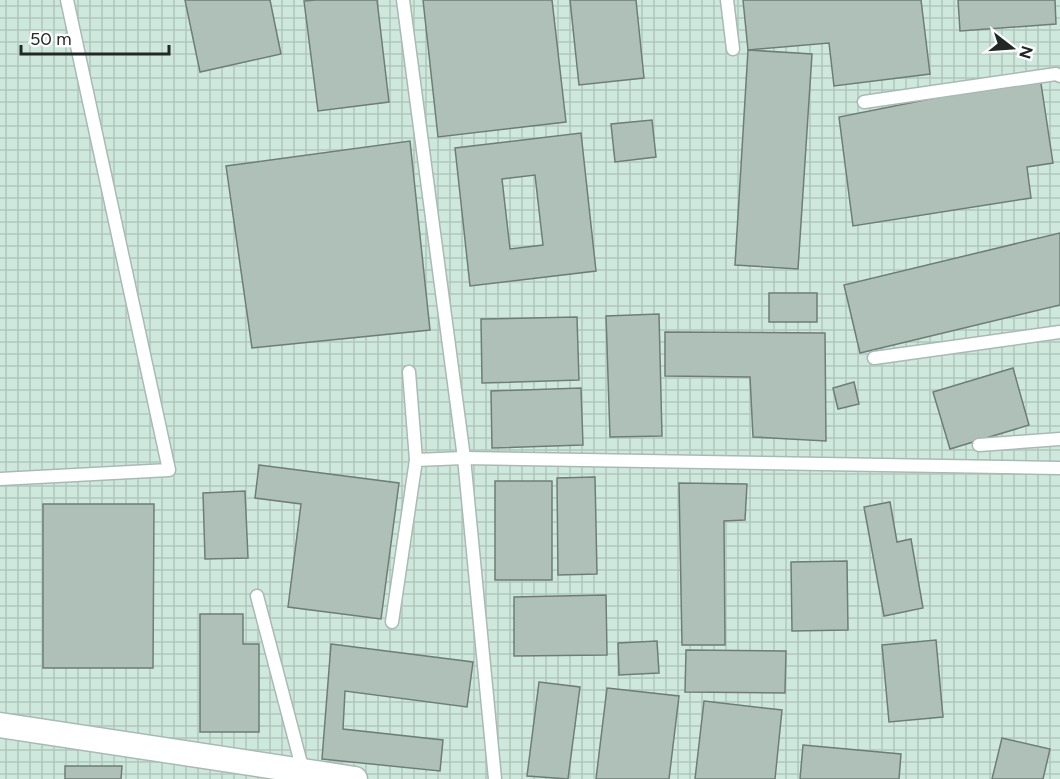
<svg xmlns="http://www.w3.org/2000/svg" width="1060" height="779" font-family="Figtree,sans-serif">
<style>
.industrial{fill:url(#industrial-grid)}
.building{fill:#afc0b9;stroke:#6e7e77;stroke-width:1.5;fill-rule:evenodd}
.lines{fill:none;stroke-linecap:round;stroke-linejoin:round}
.lane-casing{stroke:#a9bab3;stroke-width:15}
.street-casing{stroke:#a9bab3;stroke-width:27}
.lane{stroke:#fff;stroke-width:12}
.street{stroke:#fff;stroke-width:24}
</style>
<defs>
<pattern id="industrial-grid" width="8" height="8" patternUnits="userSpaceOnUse" patternTransform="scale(1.5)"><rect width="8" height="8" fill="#cee8de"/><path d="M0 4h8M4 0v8" fill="none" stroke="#b1c7be"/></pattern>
</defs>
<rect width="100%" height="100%" fill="#e0f1eb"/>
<!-- industrial -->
<rect class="industrial" x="0" y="0" width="1060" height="779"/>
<!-- building -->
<g class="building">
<polygon points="185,0 270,0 281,54 200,72"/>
<polygon points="316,0 377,0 389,102 318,111 304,1"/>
<polygon points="423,0 552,0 566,122 438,137"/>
<polygon points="570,0 636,0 644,78 579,85"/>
<polygon points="743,0 921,0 930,74 834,86 829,43 748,50"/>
<polygon points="958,0 1055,0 1056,24 960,31"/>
<polygon points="748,50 812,54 798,269 735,265"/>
<polygon points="1040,77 1053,163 1027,167 1031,198 853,226 839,117"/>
<polygon points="652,120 656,157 615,162 611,124"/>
<path d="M581,133L596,271L470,286L455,148ZM535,175L543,245L510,249L502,179Z"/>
<polygon points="410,141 430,330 252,348 226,166"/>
<polygon points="1060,233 1060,305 860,353 844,285"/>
<rect x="769" y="293" width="48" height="29"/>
<polygon points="659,314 662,436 610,437 606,316"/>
<polygon points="577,317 579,380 482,383 481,319"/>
<polygon points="665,332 825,333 826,441 753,437 750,377 665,376"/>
<polygon points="1013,368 1029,425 950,449 933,392"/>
<polygon points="854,382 859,404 838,409 833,388"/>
<polygon points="581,388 583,445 492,448 491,391"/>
<polygon points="259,465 399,483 381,619 288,607 301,504 255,498"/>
<polygon points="595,477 597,574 558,575 557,478"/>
<rect x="495" y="481" width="57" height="99"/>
<polygon points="679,483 747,484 745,520 724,521 725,645 682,645"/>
<polygon points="245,491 248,558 205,559 203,493"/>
<polygon points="890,502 897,542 911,539 923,608 884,616 864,507"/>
<polygon points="43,504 154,504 153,668 43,668"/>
<polygon points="847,561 848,630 792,631 791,562"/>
<polygon points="606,595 607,655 514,656 514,597"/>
<polygon points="200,614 243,614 243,644 259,644 259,732 200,732"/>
<polygon points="936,640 943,717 889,722 882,645"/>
<polygon points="657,641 659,673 619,675 618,643"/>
<polygon points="331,644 473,662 467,707 345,691 343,729 443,740 440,771 322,759"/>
<polygon points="686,650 786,651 785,693 685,692"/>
<polygon points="539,682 580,687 568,779 527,776"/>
<polygon points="607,688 679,696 669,779 596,779"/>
<polygon points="704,701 782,710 775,779 695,779"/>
<polygon points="1002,738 1050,749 1043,779 992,779"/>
<polygon points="803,745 901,754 899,779 800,779"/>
<polygon points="65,766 122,766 121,779 65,779"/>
</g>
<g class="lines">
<defs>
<g id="lane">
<polyline points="403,0 464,458 495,779"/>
<polyline points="727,0 733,49"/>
<polyline points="864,102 1056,74 1060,76"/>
<polyline points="874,358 1060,332"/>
<polyline points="409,372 416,460"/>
<polyline points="979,445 1060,439"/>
<polyline points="0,479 169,470 67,0"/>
<polyline points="257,596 303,771"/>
<polyline points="392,622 416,460 464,458 1060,468"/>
</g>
<polyline id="street" points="0,725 355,779"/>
</defs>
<!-- lane casing -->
<use href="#lane" class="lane-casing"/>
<!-- street casing -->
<use href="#street" class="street-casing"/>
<!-- lane -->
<use href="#lane" class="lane"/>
<!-- street -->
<use href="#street" class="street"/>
</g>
<!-- north arrow -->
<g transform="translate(1012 48) rotate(107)" stroke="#ffffff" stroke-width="4.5" paint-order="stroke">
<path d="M0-4.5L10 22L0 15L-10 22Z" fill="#222825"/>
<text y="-9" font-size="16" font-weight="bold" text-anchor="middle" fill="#222825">N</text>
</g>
<!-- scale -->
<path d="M21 45v9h148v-9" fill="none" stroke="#222825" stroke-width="3"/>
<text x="30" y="45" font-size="18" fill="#222825" stroke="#ffffff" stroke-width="4.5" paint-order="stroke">50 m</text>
</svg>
